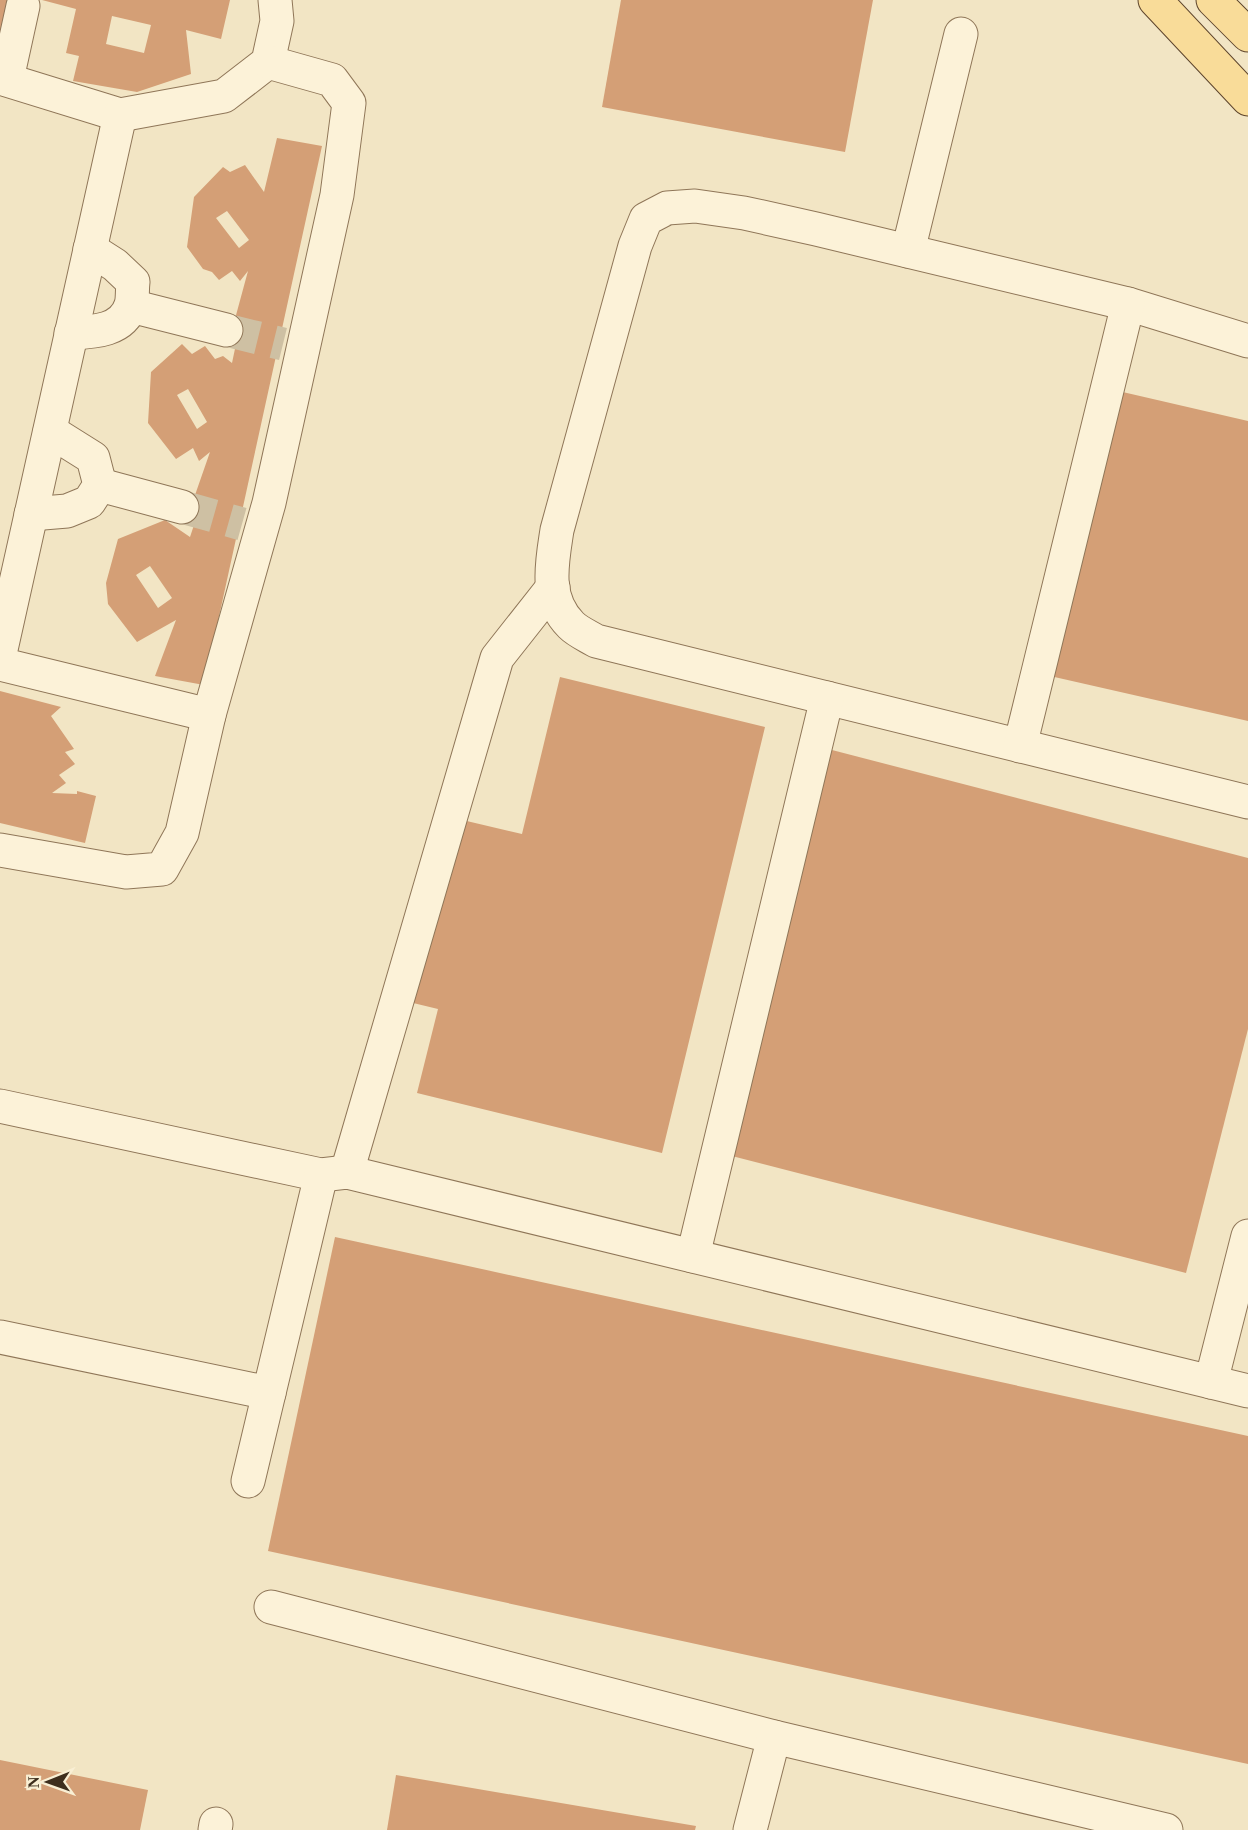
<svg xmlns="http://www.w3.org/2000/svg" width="1248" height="1830" font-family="'Times New Roman',serif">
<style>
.building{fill:#d49f76;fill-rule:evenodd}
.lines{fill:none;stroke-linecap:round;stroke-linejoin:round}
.minor-tunnel{stroke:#cec0a3;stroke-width:33;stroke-dasharray:33 16;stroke-linecap:butt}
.minor-casing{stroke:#8f7658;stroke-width:35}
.major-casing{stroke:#5d442c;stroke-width:35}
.minor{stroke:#fcf2d8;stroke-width:33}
.major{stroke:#f9dc99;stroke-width:33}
</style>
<rect width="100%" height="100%" fill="#f2e5c4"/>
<!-- building -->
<g class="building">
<polygon points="0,0 11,0 0,34"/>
<path d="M42,0H230L221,39L186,30L191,74L137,92L73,81L79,56L66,53L76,9ZM112,16L151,25L144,53L106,44Z"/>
<polygon points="621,0 873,0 845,152 602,107"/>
<path d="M277,138L322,146L204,685L155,676L176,620L137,642L108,604L106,583L118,539L165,520L190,537L195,522L186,521L210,452L199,461L193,448L176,459L148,423L151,372L182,344L192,354L205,346L215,359L223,356L232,363L236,344L229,341L248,271L240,281L232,271L219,280L212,272L203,269L187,247L194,197L223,167L230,172L245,165L264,192ZM227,211L249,240L239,248L216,218ZM188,389L207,422L197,429L177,395ZM150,566L172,598L158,608L136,575Z"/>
<polygon points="1114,390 1248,421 1248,721 1050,676"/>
<polygon points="560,677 765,727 662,1153 417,1093 438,1009 409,1002 454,818 522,834"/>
<polygon points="0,691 61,707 51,716 74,749 65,752 75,764 59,775 66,783 52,793 77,794 77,791 96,796 85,843 0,823"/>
<polygon points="832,750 1248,858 1248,1029 1186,1273 728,1155"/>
<polygon points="335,1237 1248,1436 1248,1764 268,1551"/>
<polygon points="0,1760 148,1790 140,1830 0,1830"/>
<polygon points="396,1775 696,1826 695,1830 387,1830"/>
</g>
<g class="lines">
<!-- minor-tunnel -->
<g class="minor-tunnel">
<polyline points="226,330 283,344"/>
<polyline points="182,507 242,524"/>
</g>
<defs>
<g id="minor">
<polyline points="0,78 120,115 224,96 268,62 277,21 275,0"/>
<polyline points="7,79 23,6"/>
<polyline points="908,251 961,34"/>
<polyline points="131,306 226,330"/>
<path d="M71,333C94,332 123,331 131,305C133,298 132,289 133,282L115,265L90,249"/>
<path d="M1248,341L1128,304L816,229L744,213L695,206L667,208L646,219L635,246L557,530C552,563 544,598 571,625C578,632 588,636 596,641L1248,802"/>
<polyline points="100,485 182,507"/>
<polyline points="31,514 67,511 89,502 100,485 93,458 50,431"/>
<polyline points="0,654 120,115"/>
<polyline points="0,664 209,715"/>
<polyline points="1020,746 1128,304"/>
<polyline points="0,850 126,872 162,869 182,833 209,715 269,503 337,195 349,103 332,80 268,62"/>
<polyline points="0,1106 321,1175 347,1172 1248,1391"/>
<polyline points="347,1172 497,658 553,587"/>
<polyline points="693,1256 827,698"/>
<polyline points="0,1337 269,1393"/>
<polyline points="1211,1382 1248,1236"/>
<polyline points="248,1481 321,1175"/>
<polyline points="271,1607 774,1737 1166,1830"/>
<polyline points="215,1830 216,1824"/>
<polyline points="750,1830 774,1737"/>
</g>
<g id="major">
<polyline points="1155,0 1248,99"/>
<polyline points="1213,0 1248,35"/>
</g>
</defs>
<!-- minor casing -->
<use href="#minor" class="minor-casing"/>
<!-- major casing -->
<use href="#major" class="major-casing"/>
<!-- minor -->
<use href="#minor" class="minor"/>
<!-- major -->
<use href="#major" class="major"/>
</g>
<!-- north arrow -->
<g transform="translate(48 1782) rotate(269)" stroke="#f9efd4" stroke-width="4.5" paint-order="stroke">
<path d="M0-4.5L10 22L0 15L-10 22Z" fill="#3e2e1d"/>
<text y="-9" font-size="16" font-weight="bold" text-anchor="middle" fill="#3e2e1d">N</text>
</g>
</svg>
